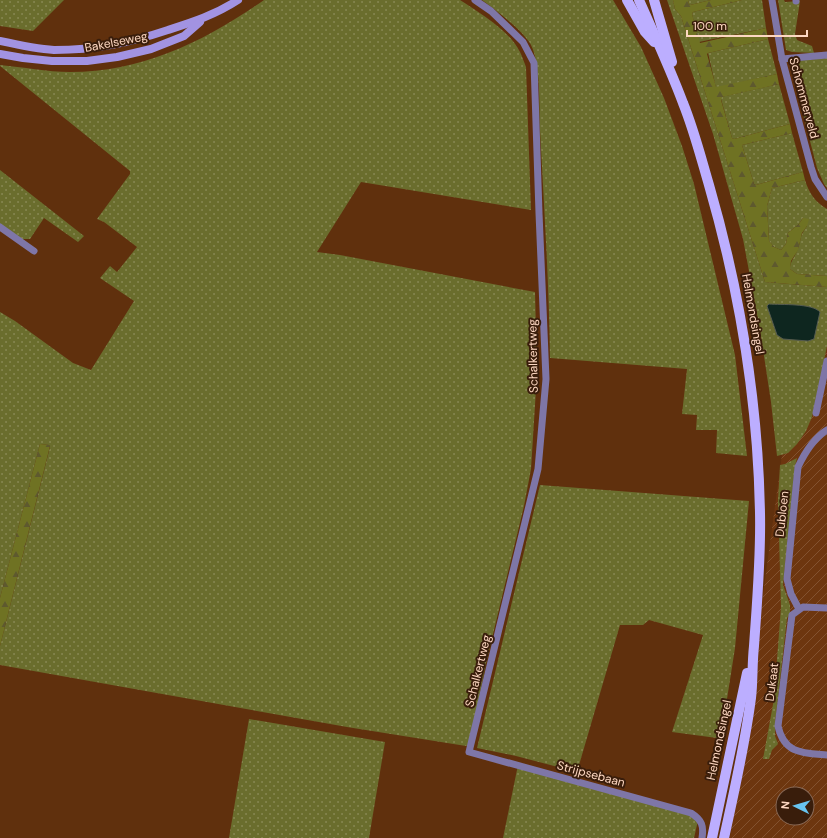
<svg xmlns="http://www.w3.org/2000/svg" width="827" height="838" font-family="'DM Sans',sans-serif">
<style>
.industrial{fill:url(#industrial-furrows);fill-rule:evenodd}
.grass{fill:url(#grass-dots)}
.forest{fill:url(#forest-firs)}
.water{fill:#0e261f;stroke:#565b50}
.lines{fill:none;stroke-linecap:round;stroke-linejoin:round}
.minor{stroke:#7e76a7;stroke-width:7}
.secondary{stroke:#a293e2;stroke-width:8}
.primary{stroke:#bcaeff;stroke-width:10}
.labels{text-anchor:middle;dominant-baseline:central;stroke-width:4;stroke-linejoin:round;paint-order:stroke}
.street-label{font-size:12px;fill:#fdd7c1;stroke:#391d0b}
</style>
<defs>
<pattern id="industrial-furrows" width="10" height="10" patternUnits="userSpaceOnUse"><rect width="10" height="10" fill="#6d360f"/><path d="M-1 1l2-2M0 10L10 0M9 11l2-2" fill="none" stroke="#835230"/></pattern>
<pattern id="grass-dots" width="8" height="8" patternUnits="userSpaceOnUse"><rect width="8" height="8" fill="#6a6d2d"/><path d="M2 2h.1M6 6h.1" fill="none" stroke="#888853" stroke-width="1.8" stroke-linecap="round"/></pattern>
<pattern id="forest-firs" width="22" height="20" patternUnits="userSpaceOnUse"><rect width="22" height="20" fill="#6f7223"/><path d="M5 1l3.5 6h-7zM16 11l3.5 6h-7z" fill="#5e592e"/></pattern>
</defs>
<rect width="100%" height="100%" fill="#60300d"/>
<!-- industrial -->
<path class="industrial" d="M827,345V838H730L787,418ZM783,794H807V818H783Z"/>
<!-- grass -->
<g class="grass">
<polygon points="0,0 64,0 33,31 0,26"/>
<path d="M264,0H460C481,14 508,29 520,52C522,56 524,62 526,67L531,210L361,182L317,252L340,255L535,292L537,373L531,469L524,506L486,663L470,743L466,746L347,727L0,665V646L50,447L49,445L40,444L0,598V312L15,321L73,363L91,370L134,301L100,278L110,266L117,272L137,247L104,222L97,219L130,174V171L0,66V65C23,67 47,72 70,72C143,72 205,41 264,0Z"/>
<path d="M482,0H613L641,47L664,98L682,146L694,184L735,355L747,456L716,453L717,430H696L697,415L682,414L687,369L550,358C549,282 544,206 540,130C539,106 541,65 531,45C524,32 495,9 482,0Z"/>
<polygon points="667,0 673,0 675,9 681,16 765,282 827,287 827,346 812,417 806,431 797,444 788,453 777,456 771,402 760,330 743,239 713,134"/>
<polygon points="688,0 711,0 690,5 689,4"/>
<polygon points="742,0 762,0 766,28 699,42 692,14 693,12"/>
<polygon points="778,0 784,0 785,2 800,1 795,34 797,40 812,46 814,53 792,52 786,50"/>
<polygon points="768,39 777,74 716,88 708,53"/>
<polygon points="827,58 827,188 824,184 817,168 791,68 792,62 794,61"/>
<polygon points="779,84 790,124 734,139 732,138 721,99 721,97"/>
<polygon points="792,133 803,172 756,185 754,184 742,145"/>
<polygon points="0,170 84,236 78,242 44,218 30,239 21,239 0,224"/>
<path d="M805,180C809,193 815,202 827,209V276L797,274L790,269C790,262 794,258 797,251C802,241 798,238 807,226L803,218L799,224L788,233L786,244L781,250L774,247L769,241L767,206L772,188Z"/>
<polygon points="797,458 795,466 783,585 790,605 790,614 787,618 786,627 775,723 775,736 778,744 772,750 769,759 763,759 774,699 781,607 778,501 780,465 785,464"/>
<polygon points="540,485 749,501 735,648 724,718 717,738 672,732 703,635 649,620 643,625 620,625 577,772 516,756 477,748"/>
<polygon points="249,719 385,742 369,838 229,838"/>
<polygon points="518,765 699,816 694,838 503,838"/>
</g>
<!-- forest -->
<g class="forest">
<polygon points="673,0 688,0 689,4 690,5 711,0 742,0 693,12 692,14 700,43 766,28 768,39 708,53 707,54 716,87 777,74 779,84 722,97 721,100 732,138 734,139 790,124 792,133 742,145 754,184 756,185 803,172 805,180 772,188 767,206 769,241 774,247 781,250 786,244 788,233 799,224 803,218 809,219 807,226 802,233 798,250 791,261 790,269 797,274 827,276 827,287 765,282 681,16 675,9"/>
<polygon points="40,444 49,445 50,446 0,646 0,598"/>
</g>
<!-- water -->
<path class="water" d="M769,304C781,305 812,303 820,312L814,339L808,341L783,339L777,335L767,306Z"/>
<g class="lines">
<!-- minor -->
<g class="minor">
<path d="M475,0L491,11L523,42L534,63L539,213L546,379L538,469L469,752L691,813C702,820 704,826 702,838"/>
<polyline points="772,0 782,59 811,167 815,179 827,197"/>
<polyline points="796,0 796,1"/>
<polyline points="782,59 827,55"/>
<polyline points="0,227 34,251"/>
<polyline points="816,413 827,361"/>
<path d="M827,608L803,607L792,615L778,726C784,754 803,753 827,755"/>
<path d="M799,609L791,594L787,579L798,467C805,452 814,438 827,430"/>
</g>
<!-- secondary -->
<g class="secondary">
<path d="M0,41C18,45 36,49 54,50C96,50 129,43 168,30C193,22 215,15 238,0"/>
<polyline points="0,54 23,58 52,61 87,61 117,57 151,49 184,36 200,22"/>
</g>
<!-- primary -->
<g class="primary">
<polyline points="627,0 645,32 654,42"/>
<path d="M639,0C654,34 670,68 683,103C694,130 701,158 709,185C740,292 758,402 760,513C761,558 757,602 754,646C752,664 753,681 751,698C745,745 734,792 724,838"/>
<polyline points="654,0 672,62"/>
<polyline points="712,838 747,673"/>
</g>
</g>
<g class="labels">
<!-- street labels -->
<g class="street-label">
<text transform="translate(116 42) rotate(-11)">Bakelseweg</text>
<text transform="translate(804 98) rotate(75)">Schommerveld</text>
<text transform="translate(753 314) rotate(80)">Helmondsingel</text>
<text transform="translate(533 356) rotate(-91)">Schalkertweg</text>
<text transform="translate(782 514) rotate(-84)">Dubloen</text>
<text transform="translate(478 671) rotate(-76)">Schalkertweg</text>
<text transform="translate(772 682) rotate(-83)">Dukaat</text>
<text transform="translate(719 740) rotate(-78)">Helmondsingel</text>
<text transform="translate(591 774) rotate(15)">Strijpsebaan</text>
</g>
</g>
<!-- north arrow -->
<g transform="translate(795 806) rotate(275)"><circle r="19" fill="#391d0b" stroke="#876754"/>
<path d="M0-3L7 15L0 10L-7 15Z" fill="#68c4f0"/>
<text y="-6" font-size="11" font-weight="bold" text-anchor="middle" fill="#fdd7c1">N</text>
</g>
<!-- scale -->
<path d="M687 30v6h120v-6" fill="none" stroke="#fdd7c1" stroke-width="2"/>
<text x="693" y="30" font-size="12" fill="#fdd7c1" stroke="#391d0b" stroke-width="3" paint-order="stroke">100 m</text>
</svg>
